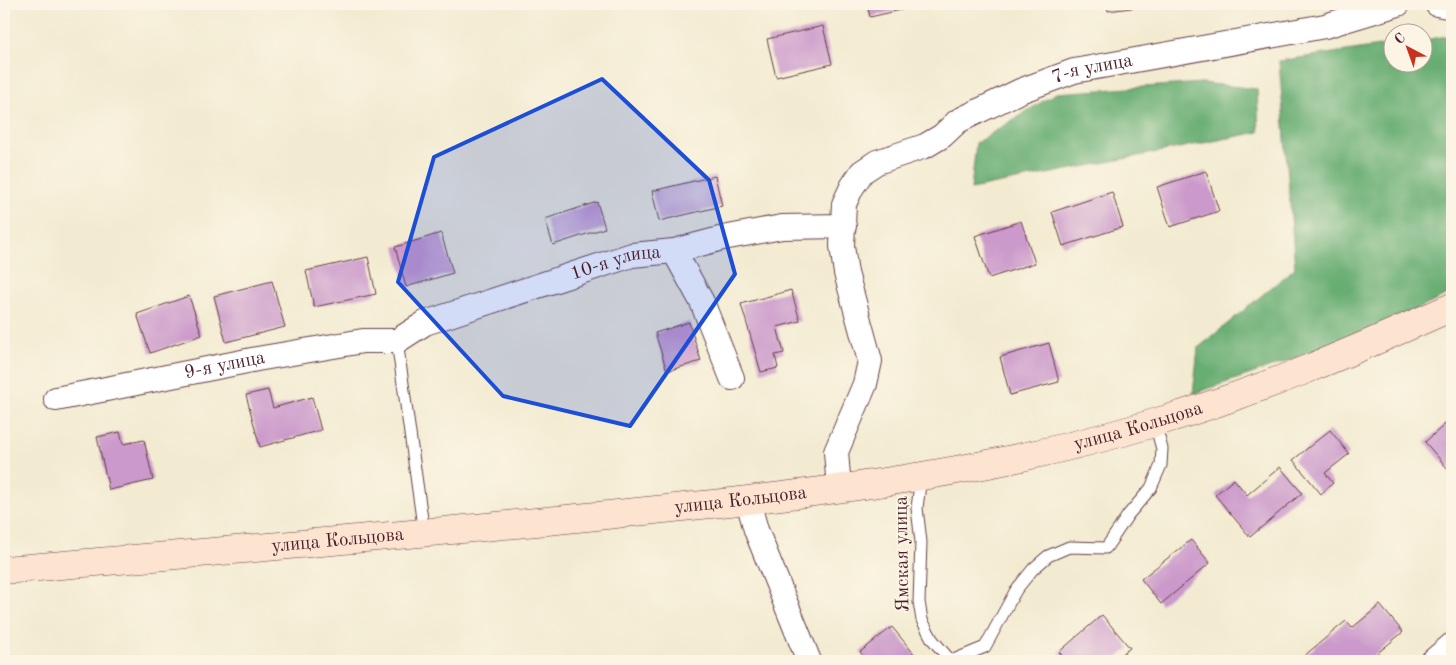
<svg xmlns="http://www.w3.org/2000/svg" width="1456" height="665" font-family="'Old Standard TT',serif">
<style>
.forest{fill:#68ad72;stroke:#59664e}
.building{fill:#cb99cb}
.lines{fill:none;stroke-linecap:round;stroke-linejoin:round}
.service-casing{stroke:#633e44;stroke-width:13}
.minor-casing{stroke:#633e44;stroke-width:26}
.secondary-casing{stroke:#633e44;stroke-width:29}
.service{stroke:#fff;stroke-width:11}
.minor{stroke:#fff;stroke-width:24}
.secondary{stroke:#fde4d1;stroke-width:28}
.marked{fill:#1d4ed8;fill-opacity:0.2;stroke:#1d4ed8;stroke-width:4;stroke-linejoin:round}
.labels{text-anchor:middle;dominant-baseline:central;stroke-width:4;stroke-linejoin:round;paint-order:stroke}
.street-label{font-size:19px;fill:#4a1f2b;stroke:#fcf5e5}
</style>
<rect width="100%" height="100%" fill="#fcf5e5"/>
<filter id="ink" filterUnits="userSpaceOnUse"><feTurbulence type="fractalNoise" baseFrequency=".02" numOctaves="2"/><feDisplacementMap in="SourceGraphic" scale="10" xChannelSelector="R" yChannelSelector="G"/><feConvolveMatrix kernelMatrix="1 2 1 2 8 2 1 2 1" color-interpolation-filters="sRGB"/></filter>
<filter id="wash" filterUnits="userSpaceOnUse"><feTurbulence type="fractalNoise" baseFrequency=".0096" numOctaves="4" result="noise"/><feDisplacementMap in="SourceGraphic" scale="20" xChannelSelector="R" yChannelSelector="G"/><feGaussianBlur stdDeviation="1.12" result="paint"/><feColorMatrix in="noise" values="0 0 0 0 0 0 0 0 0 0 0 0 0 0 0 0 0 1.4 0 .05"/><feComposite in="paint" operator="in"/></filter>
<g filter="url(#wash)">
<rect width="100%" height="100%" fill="#f3ebd1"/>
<!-- forest -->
<g class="forest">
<polygon points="1452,35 1452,293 1358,337 1193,394 1198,348 1295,268 1279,61 1393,44 1394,62 1424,62 1424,40"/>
<polygon points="1202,83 1257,89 1259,132 971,189 976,143 1056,93"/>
</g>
<g id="blocks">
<!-- building -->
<g class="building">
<polygon points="867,4 922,4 923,5 870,17"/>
<polygon points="1107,4 1138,4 1139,7 1108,11"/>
<polygon points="823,26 832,64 776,77 767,39"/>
<polygon points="1206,171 1219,211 1170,227 1157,187"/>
<polygon points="715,176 722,206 659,221 652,191"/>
<polygon points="1112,192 1123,227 1063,246 1052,212"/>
<polygon points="597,202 605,228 553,245 545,219"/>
<polygon points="1021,221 1035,263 989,278 975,236"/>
<polygon points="441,233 453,273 406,287 395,247"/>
<polygon points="368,257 376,294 314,307 306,271"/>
<polygon points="272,281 285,327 226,342 214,296"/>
<polygon points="791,290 800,321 777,327 784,353 775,355 778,368 761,372 741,304"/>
<polygon points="189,296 202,335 150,353 137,314"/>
<polygon points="689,322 701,361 667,371 655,333"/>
<polygon points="1049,343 1059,382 1010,395 1000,357"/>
<polygon points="268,390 273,408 312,397 321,430 260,447 246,395"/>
<polygon points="1452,418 1452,466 1448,469 1425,442"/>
<polygon points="1330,430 1349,454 1325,473 1333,483 1321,494 1293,460"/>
<polygon points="120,432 123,444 144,440 153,480 109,490 97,437"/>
<polygon points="1280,467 1302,493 1250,537 1215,495 1234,479 1247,495"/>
<polygon points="1191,540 1210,563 1161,604 1141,579"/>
<polygon points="1380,605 1403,632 1374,656 1377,660 1375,661 1298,661 1346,621 1352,628"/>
<polygon points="1102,615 1130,648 1113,661 1067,661 1059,652"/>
<polygon points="892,627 920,661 868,661 860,652"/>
</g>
</g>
</g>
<g filter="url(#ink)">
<use href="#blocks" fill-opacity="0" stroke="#633e44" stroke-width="1"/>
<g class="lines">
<defs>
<g id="service">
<polyline points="397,341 424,533"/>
<polyline points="921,477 917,508 921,542 919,602 922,620 932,639 951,661 985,647 1016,590 1033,569 1048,556 1069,547 1106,548 1128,515 1151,488 1161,465 1162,449 1155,423"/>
</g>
<g id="minor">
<polyline points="1437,4 1452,7"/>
<polyline points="674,251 702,302 732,378"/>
<path id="s1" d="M56,399L257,359L363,341H397L425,323L632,255L674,251L723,238L782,227L844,226"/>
<path id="s2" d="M839,488L836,452L865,384L870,361L846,273L842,246L844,204L852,187L862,172L877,162L925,146L942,136L958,121L1020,91L1074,71L1325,26L1398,4"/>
<polyline points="748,501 756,530 809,661"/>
<polyline points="1433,661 1452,645"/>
</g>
<g id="secondary">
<path id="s3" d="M4,570C202,553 399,536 597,516C783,497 975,478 1154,423C1256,393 1356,350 1452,307"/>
</g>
</defs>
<!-- service casing -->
<use href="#service" class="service-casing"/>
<!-- minor casing -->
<use href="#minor" class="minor-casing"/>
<!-- secondary casing -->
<use href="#secondary" class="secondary-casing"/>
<!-- service -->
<use href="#service" class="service"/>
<!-- minor -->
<use href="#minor" class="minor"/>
<!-- secondary -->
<use href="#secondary" class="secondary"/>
</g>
</g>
<!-- marked area -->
<path class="marked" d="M602,79L709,180L735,274L630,426L503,396L398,282L434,157Z"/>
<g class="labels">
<!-- street labels -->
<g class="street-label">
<text stroke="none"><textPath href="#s2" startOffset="586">7-я улица</textPath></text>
<text stroke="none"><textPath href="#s1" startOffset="580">10-я улица</textPath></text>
<text stroke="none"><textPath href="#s1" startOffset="172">9-я улица</textPath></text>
<text stroke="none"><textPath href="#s3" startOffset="1145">улица Кольцова</textPath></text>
<text stroke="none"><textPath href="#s3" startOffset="740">улица Кольцова</textPath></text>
<text stroke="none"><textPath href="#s3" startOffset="335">улица Кольцова</textPath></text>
<text transform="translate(903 554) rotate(-91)">Ямская улица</text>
</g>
</g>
<!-- margin -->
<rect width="1456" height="665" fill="none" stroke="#fcf5e5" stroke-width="20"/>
<!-- north arrow -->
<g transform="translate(1408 48) rotate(319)"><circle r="24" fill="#fcf5e5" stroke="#b59f9b"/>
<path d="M0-4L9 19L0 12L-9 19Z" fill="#c8321e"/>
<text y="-8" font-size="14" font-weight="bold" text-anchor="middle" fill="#4a1f2b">С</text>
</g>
</svg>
